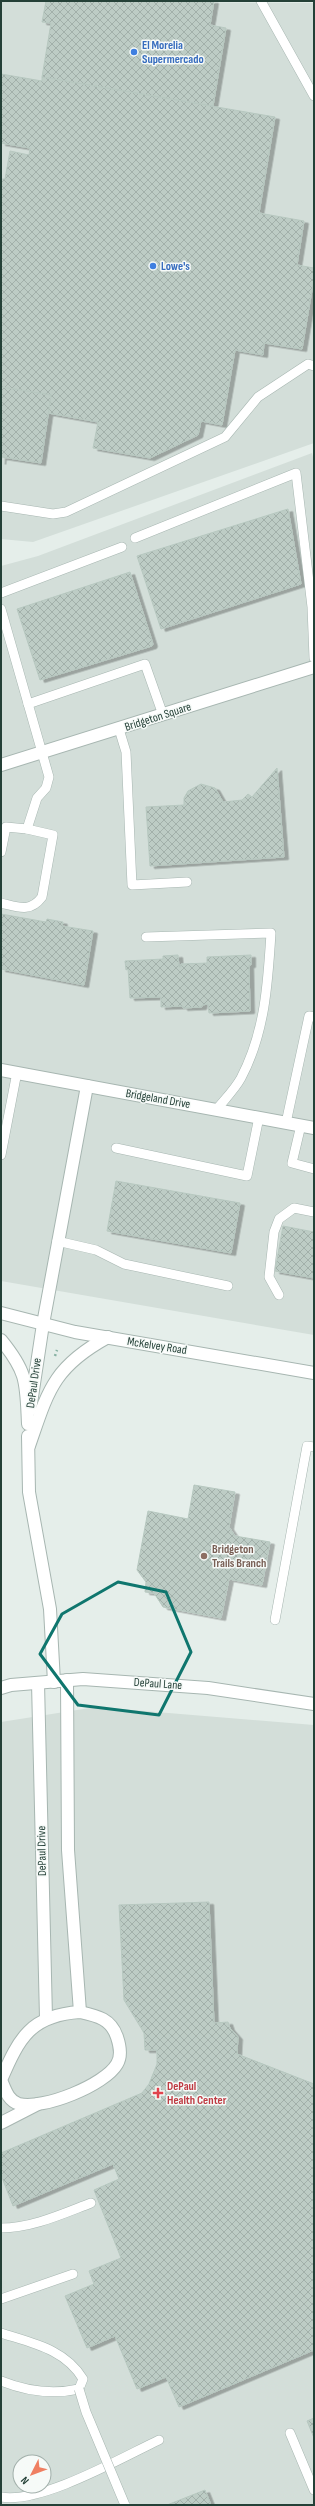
<svg xmlns="http://www.w3.org/2000/svg" width="315" height="2506" font-family="'Sofia Sans Condensed',sans-serif">
<style>
.built{fill:#d3ded9;fill-rule:evenodd}
.building{fill:url(#building-cross-hatch);stroke:#b7c8c0;filter:url(#shadow)}
.lines{fill:none;stroke-linecap:round;stroke-linejoin:round}
.service-casing{stroke:#a7b6b1;stroke-width:10}
.minor-casing{stroke:#a7b6b1;stroke-width:14}
.tertiary-casing{stroke:#a7b6b1;stroke-width:14}
.path{stroke:#86b1a2;stroke-width:2.5;stroke-dasharray:2 3;stroke-linecap:butt}
.service{stroke:#fff;stroke-width:9}
.minor{stroke:#fff;stroke-width:12}
.tertiary{stroke:#fff;stroke-width:12}
.service-bridge-casing{stroke:#a7b6b1;stroke-width:10;stroke-linecap:butt}
.service-bridge{stroke:#fff;stroke-width:9}
.marked{fill:none;stroke:#0f766e;stroke-width:3;stroke-linejoin:round}
.shop-dot{fill:#3f7fe0;stroke:#f6faf8;stroke-width:1.5}
.education-dot{fill:#8d6e63;stroke:#f6faf8;stroke-width:1.5}
.health-dot{fill:#e0444e;stroke:#f6faf8;stroke-width:1.5}
.labels{text-anchor:middle;dominant-baseline:central;stroke-width:3;stroke-linejoin:round;paint-order:stroke}
.shop-label{font-size:12px;font-weight:bold;fill:#366cbe;stroke:#f6faf8;text-anchor:start}
.street-label{font-size:12px;fill:#244037;stroke:#f6faf8}
.education-label{font-size:12px;font-weight:bold;fill:#785e54;stroke:#f6faf8;text-anchor:start}
.health-label{font-size:12px;font-weight:bold;fill:#be3a42;stroke:#f6faf8;text-anchor:start}
</style>
<defs>
<pattern id="building-cross-hatch" width="8" height="8" patternUnits="userSpaceOnUse"><rect width="8" height="8" fill="#bdccc5"/><path d="M0 0l8 8M0 8l8-8" fill="none" stroke="#a2b0aa"/></pattern>
<filter id="shadow"><feDropShadow dx="4.5" dy="2.5" stdDeviation="0" flood-color="#0004"/></filter>
</defs>
<rect width="100%" height="100%" fill="#e5eeea"/>
<!-- built -->
<g class="built">
<polygon points="1,1 314,3 314,443 33,542 1,539"/>
<polygon points="312,453 314,461 314,1335 1,1281 1,566 38,556"/>
<path d="M96,1707L314,1725V2505H1V1722ZM20,2462H44V2486H20Z"/>
</g>
<!-- building -->
<g class="building">
<polygon points="46,1 214,1 210,25 226,28 213,106 42,77 51,23 42,22"/>
<polygon points="1,74 42,81 42,77 275,117 259,213 304,221 297,265 314,268 314,278 302,349 264,343 263,355 235,350 222,425 201,421 198,435 150,458 93,448 98,422 48,413 51,395 1,387 1,179 5,179 10,151 29,155 30,148 1,143"/>
<polygon points="1,387 51,395 41,463 2,457 1,462"/>
<polygon points="288,509 301,584 161,629 137,556"/>
<polygon points="130,572 153,644 152,646 40,680 17,609"/>
<polygon points="277,768 284,857 150,866 146,807 184,805 184,798 188,791 201,784 215,788 223,802 242,800 248,794 252,797"/>
<polygon points="1,914 46,922 47,919 63,922 62,926 93,931 84,985 1,969"/>
<polygon points="178,955 179,967 181,967 181,964 207,963 207,957 251,955 251,965 249,965 250,1011 209,1013 208,1004 202,1005 202,1007 183,1008 183,1006 161,1007 161,997 130,998 128,969 126,970 125,961 163,959 163,956"/>
<polygon points="116,1181 240,1203 231,1253 107,1231"/>
<polygon points="283,1226 314,1232 314,1278 275,1271"/>
<polygon points="194,1485 235,1492 229,1527 235,1536 270,1542 262,1585 229,1579 221,1618 163,1607 154,1593 145,1592 146,1582 137,1570 148,1511 188,1519"/>
<polygon points="209,1902 214,2023 228,2022 230,2028 238,2037 237,2054 314,2084 314,2350 179,2407 166,2377 137,2389 115,2336 87,2348 65,2296 94,2284 89,2271 121,2258 94,2190 119,2179 113,2164 13,2206 1,2175 1,2153 142,2093 149,2084 157,2064 157,2050 145,2050 144,2033 124,2000 119,1905"/>
<polygon points="314,2418 314,2438 307,2421"/>
<polygon points="205,2490 211,2505 167,2505"/>
</g>
<g class="lines">
<defs>
<g id="service">
<polyline points="261,1 314,96"/>
<polyline points="1,506 53,514 66,512 225,437 258,397 308,364 314,366"/>
<polyline points="135,538 296,473 312,607 314,658"/>
<polyline points="1,593 122,547"/>
<polyline points="1,609 49,777 46,788 37,798 27,829 6,827 1,852"/>
<polyline points="28,704 145,664 163,715"/>
<polyline points="119,729 126,752 132,885 187,882"/>
<path d="M1,903C18,907 30,913 42,897L53,835L27,829"/>
<path d="M146,937L271,933C268,982 265,1033 241,1078C235,1089 225,1099 217,1109"/>
<polyline points="286,1123 309,1016 314,1017"/>
<polyline points="301,1125 292,1163 314,1169"/>
<polyline points="116,1148 247,1176 259,1117"/>
<polyline points="1,1155 17,1072"/>
<polyline points="57,1241 96,1250 124,1264 228,1286"/>
<polyline points="279,1295 269,1277 274,1232 279,1219 294,1208 314,1212"/>
<polyline points="275,1620 307,1446 314,1447"/>
<path d="M1,2228C32,2228 62,2214 91,2203"/>
<polyline points="1,2299 73,2274"/>
<path d="M1,2333C32,2343 65,2349 83,2379L79,2389C52,2395 26,2391 1,2381"/>
<polyline points="290,2433 314,2490"/>
<path d="M1,2497C41,2504 121,2458 159,2440"/>
</g>
<g id="minor">
<polyline points="1,765 314,667"/>
<polyline points="1,1070 314,1128"/>
<polyline points="30,1410 43,1324 87,1086"/>
<polyline points="28,1436 29,1492 50,1609 54,1682"/>
<polyline points="67,1680 68,1850 80,2012"/>
<polyline points="38,1683 46,2018"/>
<polyline points="1,1688 11,1685 83,1679 208,1688 314,1704"/>
<path d="M80,2012C98,2016 111,2019 117,2037C120,2046 122,2056 117,2064C105,2085 43,2110 19,2104C8,2101 5,2089 1,2080C19,2038 31,2015 80,2012Z"/>
<polyline points="1,2123 38,2104"/>
</g>
<g id="tertiary">
<polyline points="1,1313 75,1332 314,1373"/>
<path d="M1,1340C28,1373 26,1383 28,1424"/>
<path d="M29,1446C48,1391 53,1367 108,1337"/>
</g>
</defs>
<!-- service casing -->
<use href="#service" class="service-casing"/>
<!-- minor casing -->
<use href="#minor" class="minor-casing"/>
<!-- tertiary casing -->
<use href="#tertiary" class="tertiary-casing"/>
<!-- path -->
<polyline class="path" points="55,1356 57,1350"/>
<!-- service -->
<use href="#service" class="service"/>
<!-- minor -->
<use href="#minor" class="minor"/>
<!-- tertiary -->
<use href="#tertiary" class="tertiary"/>
<defs>
<polyline id="service-bridge" points="79,2389 86,2412 125,2505"/>
</defs>
<!-- service-bridge casing -->
<use href="#service-bridge" class="service-bridge-casing"/>
<!-- service-bridge -->
<use href="#service-bridge" class="service-bridge"/>
</g>
<!-- marked area -->
<path class="marked" d="M118,1582L166,1592L191,1652L159,1715L78,1705L40,1654L62,1614Z"/>
<!-- markers -->
<g class="shop-dot">
<circle cx="134" cy="52" r="4"/>
<circle cx="153" cy="266" r="4"/>
</g>
<circle class="education-dot" cx="204" cy="1556" r="4"/>
<path class="health-dot" d="M156 2087h4v4h4v4h-4v4h-4v-4h-4v-4h4z"/>
<g class="labels">
<!-- shop labels -->
<g class="shop-label">
<text x="142" y="45">El Morelia<tspan x="142" dy="14">Supermercado</tspan></text>
<text x="161" y="266">Lowe's</text>
</g>
<!-- street labels -->
<g class="street-label">
<text transform="translate(158 717) rotate(-18)">Bridgeton Square</text>
<text transform="translate(158 1099) rotate(10)">Bridgeland Drive</text>
<text transform="translate(157 1346) rotate(9)">McKelvey Road</text>
<text transform="translate(34 1383) rotate(-82)">DePaul Drive</text>
<text transform="translate(158 1684) rotate(4)">DePaul Lane</text>
<text transform="translate(42 1851) rotate(-91)">DePaul Drive</text>
</g>
<!-- education labels -->
<g class="education-label">
<text x="212" y="1549">Bridgeton<tspan x="212" dy="14">Trails Branch</tspan></text>
</g>
<!-- health labels -->
<g class="health-label">
<text x="167" y="2086">DePaul<tspan x="167" dy="14">Health Center</tspan></text>
</g>
</g>
<!-- border -->
<rect width="315" height="2506" fill="none" stroke="#244037" stroke-width="4"/>
<!-- north arrow -->
<g transform="translate(32 2474) rotate(228)"><circle r="19" fill="#f6faf8" stroke="#a2b0ab"/>
<path d="M0-3L7 15L0 10L-7 15Z" fill="#ef7f62"/>
<text y="-6" font-size="11" font-weight="bold" text-anchor="middle" fill="#244037">N</text>
</g>
</svg>
